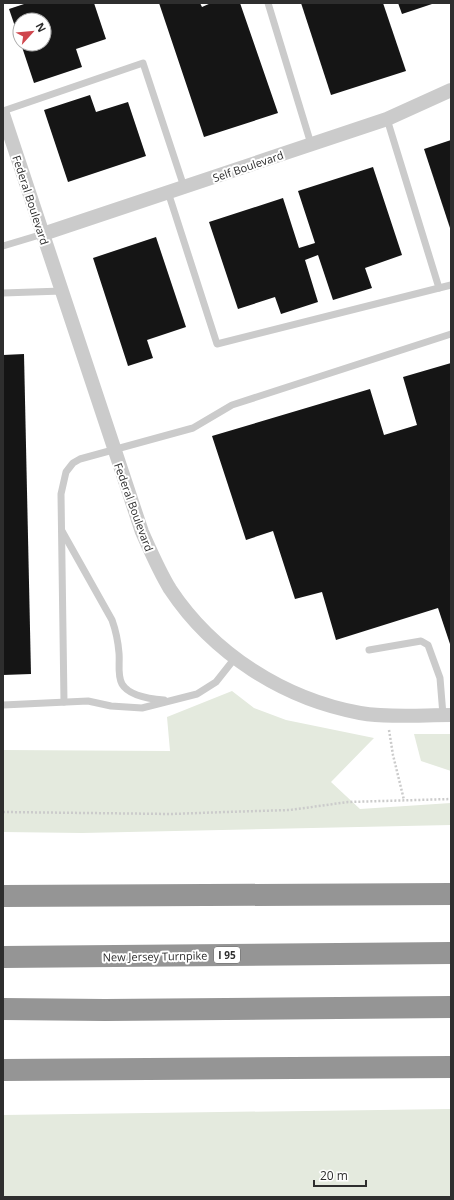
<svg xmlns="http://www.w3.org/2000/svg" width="454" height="1200" font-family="'Open Sans',sans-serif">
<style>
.green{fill:#e4eade}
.building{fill:#151515}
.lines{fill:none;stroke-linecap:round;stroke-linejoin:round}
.path{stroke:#cbcbcb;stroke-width:2.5;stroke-dasharray:2 2;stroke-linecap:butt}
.lane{stroke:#cbcbcb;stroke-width:7}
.street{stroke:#cbcbcb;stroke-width:14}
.highway{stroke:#959595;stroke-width:22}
.labels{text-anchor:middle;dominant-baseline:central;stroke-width:4;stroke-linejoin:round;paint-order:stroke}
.shield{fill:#fff;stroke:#6d6d6d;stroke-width:1}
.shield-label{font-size:10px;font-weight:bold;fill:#2e2e2e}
.street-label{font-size:11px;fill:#2e2e2e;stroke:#fff}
</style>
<rect width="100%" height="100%" fill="#fff"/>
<!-- green -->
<g class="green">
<polygon points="232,691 254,708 286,720 374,738 331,782 360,809 451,803 451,825 82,833 3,832 3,750 170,751 167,717"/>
<polygon points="414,734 451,734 451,771 421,761"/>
<polygon points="451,1109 451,1197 3,1197 3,1115"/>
</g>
<!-- building -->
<g class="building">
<polygon points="27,3 94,3 106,39 76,49 82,67 34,83 21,44 44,44 44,20 20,20 20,41 9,9"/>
<polygon points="159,3 200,3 202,7 211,3 240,3 278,113 204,137"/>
<polygon points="301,3 383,3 406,71 331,95"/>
<polygon points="398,3 435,3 402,14"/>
<polygon points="90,95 96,112 128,102 146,156 68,182 44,110"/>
<polygon points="451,140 451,231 424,149"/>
<polygon points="373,167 402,255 365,268 372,288 333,300 318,255 305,260 318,302 281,314 275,297 238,309 209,222 283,198 299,248 315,243 298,191"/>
<polygon points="156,237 186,327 147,340 153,358 128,366 93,258"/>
<polygon points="24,354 31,674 3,675 3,355"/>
<polygon points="451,363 451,647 438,608 336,640 322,592 295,599 273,531 246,540 212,436 370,389 384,435 417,425 403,377"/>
</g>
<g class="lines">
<!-- path -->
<g class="path">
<polyline points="389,730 393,755 404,800"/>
<polyline points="3,812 171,814 226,812 290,810 348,802 451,799"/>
</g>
<!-- lane -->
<g class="lane">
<polyline points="268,3 311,144"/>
<polyline points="3,111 143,63 184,187"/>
<polyline points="168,192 217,344 439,288 387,119"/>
<polyline points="3,246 43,234"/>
<polyline points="439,288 451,285"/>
<polyline points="3,293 62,291"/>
<path d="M62,531L112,620C116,631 118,641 119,653C120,663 117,675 122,684C129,696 151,699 164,700"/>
<polyline points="369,650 421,641 428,645 440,678 443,715"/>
<polyline points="64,702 61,494 66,472 73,463 80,459 193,428 232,405 451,334"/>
<polyline points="3,705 88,701 111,706 142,708 197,694 216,682 235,658"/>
</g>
<!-- street -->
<g class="street">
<path d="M3,114L142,532C151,552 159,571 170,589C213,654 284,699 360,713C390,718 421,715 451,715"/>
<polyline points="43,234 387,119 451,90"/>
</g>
<!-- highway -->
<g class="highway">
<polyline points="3,896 451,894"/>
<polyline points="3,957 451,953"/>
<polyline points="3,1009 105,1010 451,1007"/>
<polyline points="3,1070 451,1067"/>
</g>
</g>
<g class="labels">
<!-- shield labels -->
<rect class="shield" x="214" y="947" width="26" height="16" rx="3"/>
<g class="shield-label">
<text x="227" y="955">I 95</text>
</g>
<!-- street labels -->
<g class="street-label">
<text transform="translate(248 166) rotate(-19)">Self Boulevard</text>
<text transform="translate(31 200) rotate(72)">Federal Boulevard</text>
<text transform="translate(134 507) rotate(70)">Federal Boulevard</text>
<text transform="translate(155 956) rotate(-1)">New Jersey Turnpike</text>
</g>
</g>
<!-- border -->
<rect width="454" height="1200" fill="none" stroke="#2e2e2e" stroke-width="8"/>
<!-- north arrow -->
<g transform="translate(32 32) rotate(63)"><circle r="19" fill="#ffffff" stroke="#ababab"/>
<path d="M0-3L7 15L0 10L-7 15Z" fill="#cf464d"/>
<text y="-6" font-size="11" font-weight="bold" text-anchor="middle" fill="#2e2e2e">N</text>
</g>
<!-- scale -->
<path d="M314 1180v6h52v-6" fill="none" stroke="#2e2e2e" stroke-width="2"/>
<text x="320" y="1180" font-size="12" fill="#2e2e2e" stroke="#ffffff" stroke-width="3" paint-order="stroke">20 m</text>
</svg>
